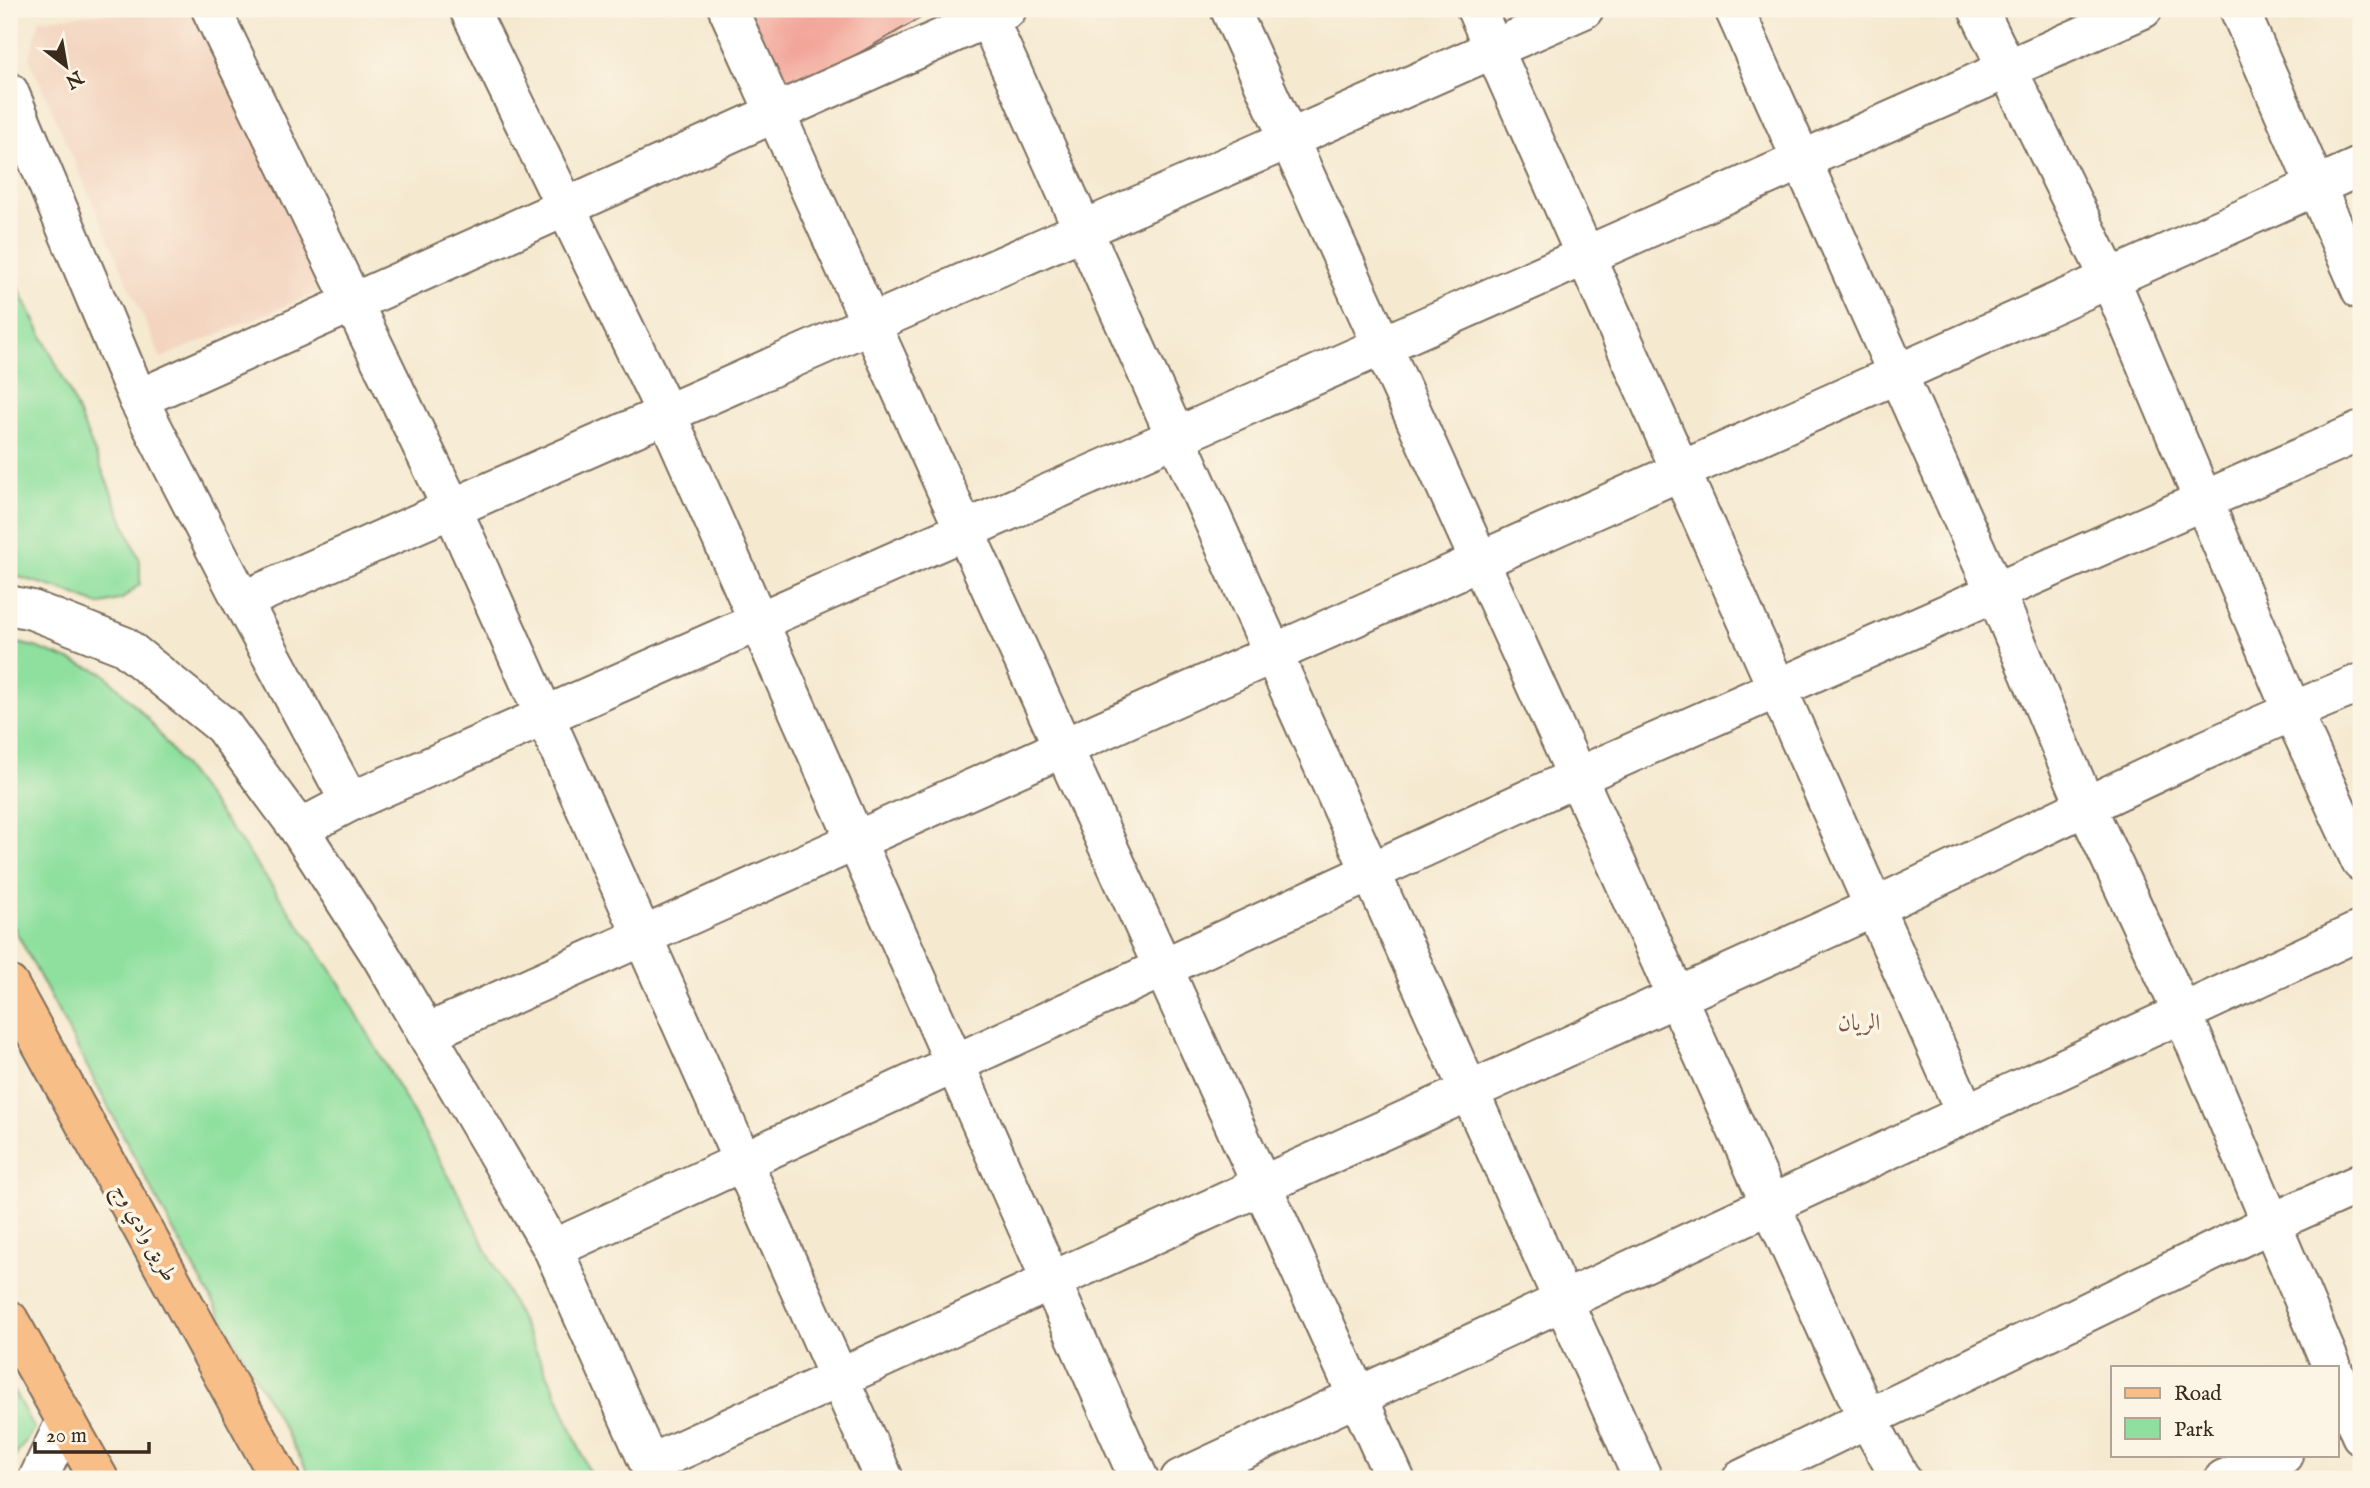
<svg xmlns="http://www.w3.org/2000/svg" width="2370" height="1488" font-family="'IM FELL English',Amiri,serif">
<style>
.built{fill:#f3d4bf}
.green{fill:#8fe09f;stroke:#65855e;stroke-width:2}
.building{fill:#f2a498}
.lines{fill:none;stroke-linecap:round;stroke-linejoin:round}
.minor-casing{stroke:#7c6d5c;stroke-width:42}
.major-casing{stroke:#7c6d5c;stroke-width:42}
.minor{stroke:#fff;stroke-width:38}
.major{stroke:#f7be87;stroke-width:38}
.labels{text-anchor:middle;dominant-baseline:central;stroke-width:7;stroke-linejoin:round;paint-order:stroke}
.street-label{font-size:21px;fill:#3b2a1e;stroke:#fcf5e5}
.neighbourhood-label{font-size:23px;fill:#7b5549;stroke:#fcf5e5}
</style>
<rect width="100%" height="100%" fill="#fcf5e5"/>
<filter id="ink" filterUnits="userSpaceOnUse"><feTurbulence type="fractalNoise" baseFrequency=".0143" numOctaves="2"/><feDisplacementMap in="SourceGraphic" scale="14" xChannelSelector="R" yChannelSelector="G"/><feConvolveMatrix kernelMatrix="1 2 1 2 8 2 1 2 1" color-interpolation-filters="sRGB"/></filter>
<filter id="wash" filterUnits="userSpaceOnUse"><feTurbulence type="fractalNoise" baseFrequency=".00686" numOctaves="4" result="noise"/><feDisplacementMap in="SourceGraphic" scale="28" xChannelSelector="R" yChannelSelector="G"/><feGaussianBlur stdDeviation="1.57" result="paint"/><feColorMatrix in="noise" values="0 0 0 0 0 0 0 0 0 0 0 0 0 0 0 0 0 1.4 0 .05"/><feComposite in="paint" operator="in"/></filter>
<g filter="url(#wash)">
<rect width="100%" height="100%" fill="#f5e9d0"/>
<!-- built -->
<polygon class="built" points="138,9 202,9 326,289 161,358 29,58 40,20"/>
<!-- green -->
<g class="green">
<polygon points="9,269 67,386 140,561 140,584 122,599 99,605 63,590 9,574"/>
<polygon points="9,641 35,647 104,673 148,719 243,845 336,977 461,1198 556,1392 592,1479 312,1479 173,1230 9,918"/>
<polygon points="9,1382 34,1429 9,1465"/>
</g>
<g id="blocks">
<!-- building -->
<polygon class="building" points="743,9 936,9 779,99"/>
</g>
</g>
<g filter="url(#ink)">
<use href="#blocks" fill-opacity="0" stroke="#7c6d5c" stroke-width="2"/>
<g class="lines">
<defs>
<g id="minor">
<polyline points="211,9 451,506 884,1479"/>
<polyline points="469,9 666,413 1139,1479"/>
<polyline points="728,9 1395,1479"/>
<polyline points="984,9 1643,1479"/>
<polyline points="1230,9 1868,1420 1901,1479"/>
<polyline points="1476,9 1965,1112"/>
<polyline points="1734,9 1996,594 2085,804 2182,1012 2332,1367"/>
<polyline points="1978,9 2110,279 2292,711 2361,862"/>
<polyline points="2239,9 2361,290"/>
<polyline points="9,92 138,399 242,601"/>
<polyline points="138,399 1007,9"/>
<polyline points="9,605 32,610 124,646 223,726 299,829 381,956 553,1249 656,1479"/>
<polyline points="350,802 242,601 1584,9"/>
<path d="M299,829L350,802C946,535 1546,275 2143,9"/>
<polyline points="427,1033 2361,166"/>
<polyline points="553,1249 1579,776 2361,431"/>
<polyline points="2337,1378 2361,1435"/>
<path d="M650,1464C1042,1285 1436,1106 1829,928C2007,847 2179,756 2361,683"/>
<polyline points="38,1479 66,1420"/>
<polyline points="1180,1479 2361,930"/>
<polyline points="1742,1479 2269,1224 2361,1183"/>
<polyline points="2224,1479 2283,1455"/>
</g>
<g id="major">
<polyline points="9,985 280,1479"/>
<polyline points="9,1320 99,1479"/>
</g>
</defs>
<!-- minor casing -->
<use href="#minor" class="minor-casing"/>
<!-- major casing -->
<use href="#major" class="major-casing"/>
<!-- minor -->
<use href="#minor" class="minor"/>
<!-- major -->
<use href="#major" class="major"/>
</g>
</g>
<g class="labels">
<!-- street labels -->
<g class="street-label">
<text transform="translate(144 1233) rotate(61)">طريق وادي وج</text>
</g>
<!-- neighbourhood labels -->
<g class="neighbourhood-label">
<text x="1859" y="1023">الريان</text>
</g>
</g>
<!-- margin -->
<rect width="2370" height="1488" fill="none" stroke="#fcf5e5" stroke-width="35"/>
<!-- legend -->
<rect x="2111" y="1366" width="228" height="91" fill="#fcf5e5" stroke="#afa495" stroke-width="2"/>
<rect x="2125" y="1388" width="35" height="10" fill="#f7be87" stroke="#afa495" stroke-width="2"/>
<text x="2174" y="1400" font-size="21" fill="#3b2a1e">Road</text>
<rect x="2125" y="1418" width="35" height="21" fill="#8fe09f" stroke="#afa495" stroke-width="2"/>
<text x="2174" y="1436" font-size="21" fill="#3b2a1e">Park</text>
<!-- north arrow -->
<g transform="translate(66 66) rotate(149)" stroke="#fcf5e5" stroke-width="5" paint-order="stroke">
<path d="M0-5L12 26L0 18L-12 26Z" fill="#3b2a1e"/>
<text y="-10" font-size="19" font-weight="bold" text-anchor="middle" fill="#3b2a1e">N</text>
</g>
<!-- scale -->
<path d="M35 1442v10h114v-10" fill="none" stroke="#3b2a1e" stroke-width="3.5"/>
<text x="46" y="1442" font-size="21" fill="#3b2a1e" stroke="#fcf5e5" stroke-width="5" paint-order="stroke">20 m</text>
</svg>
